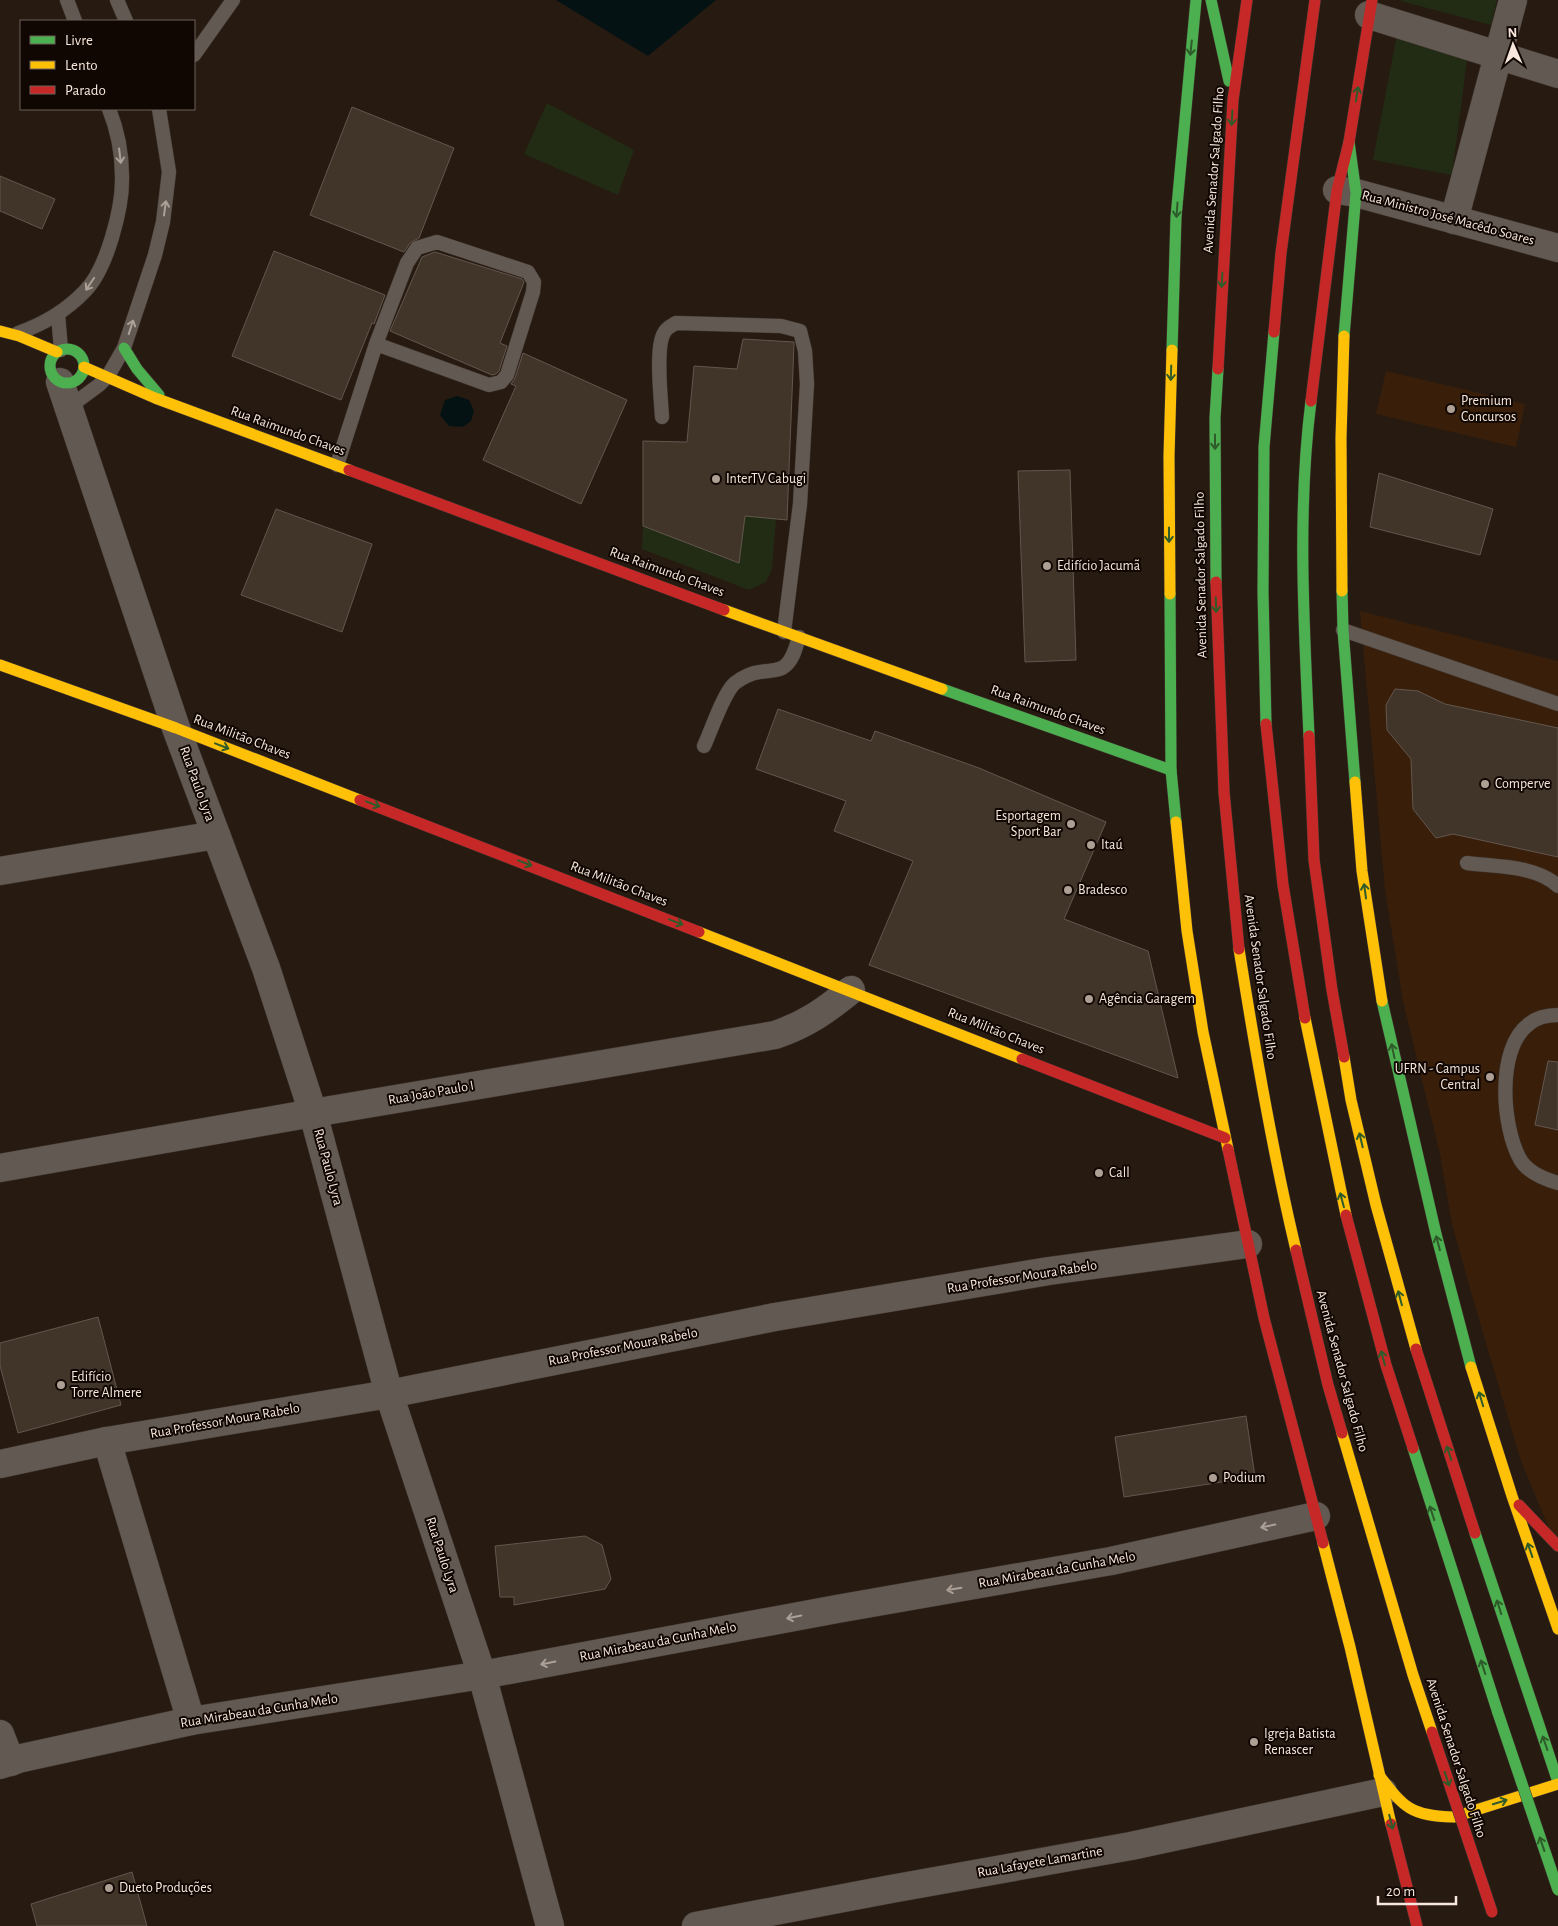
<svg xmlns="http://www.w3.org/2000/svg" width="1558" height="1926" font-family="'Alegreya Sans',sans-serif">
<style>
.built{fill:#391f0a}
.green{fill:#222c14}
.water{fill:#041214}
.building{fill:#413429;stroke:#62574f}
.lines{fill:none;stroke-linecap:round;stroke-linejoin:round}
.lane-casing{stroke:#423831;stroke-width:15}
.street-casing{stroke:#423831;stroke-width:29}
.fast-casing{stroke:#423831;stroke-width:12}
.slow-casing{stroke:#423831;stroke-width:12}
.jam-casing{stroke:#423831;stroke-width:12}
.lane{stroke:#625952;stroke-width:14}
.street{stroke:#625952;stroke-width:28}
.fast{stroke:#4caf50;stroke-width:11}
.slow{stroke:#ffc107;stroke-width:11}
.jam{stroke:#c62828;stroke-width:11}
.fast-bridge-casing{stroke:#423831;stroke-width:12;stroke-linecap:butt}
.jam-bridge-casing{stroke:#423831;stroke-width:12;stroke-linecap:butt}
.fast-bridge{stroke:#4caf50;stroke-width:11}
.jam-bridge{stroke:#c62828;stroke-width:11}
.oneway{stroke:#2e5b29}
.oneway2{stroke:#aca097}
.poi-dot{fill:#ae9f95;stroke:#110702;stroke-width:2}
.labels{text-anchor:middle;dominant-baseline:central;stroke-width:4;stroke-linejoin:round;paint-order:stroke}
.street-label{font-size:14px;fill:#f7e7dc;stroke:#110702}
.poi-label{font-size:14px;fill:#f7e7dc;stroke:#110702;text-anchor:start}
</style>
<rect width="100%" height="100%" fill="#271a11"/>
<!-- built -->
<g class="built">
<polygon points="1386,371 1525,404 1516,447 1376,414"/>
<polygon points="1360,611 1558,661 1558,1550 1521,1461 1473,1299 1452,1224 1440,1154 1403,1001 1385,890"/>
</g>
<!-- green -->
<g class="green">
<polygon points="1401,0 1497,0 1491,25 1401,1"/>
<polygon points="1397,34 1468,52 1452,175 1373,160"/>
<polygon points="547,103 634,150 618,195 524,154"/>
<polygon points="745,516 776,519 772,569 766,582 749,590 642,549 643,526 738,563"/>
</g>
<!-- water -->
<g class="water">
<polygon points="556,0 716,0 648,56"/>
<polygon points="457,396 469,400 474,411 471,421 463,427 449,426 440,415 445,400"/>
</g>
<!-- building -->
<g class="building">
<polygon points="352,107 454,148 419,238 410,243 404,252 310,215"/>
<polygon points="0,176 55,199 42,229 0,211"/>
<polygon points="274,251 385,295 374,324 372,323 341,400 232,356"/>
<polygon points="435,252 522,279 524,282 500,343 507,346 499,371 496,374 492,375 390,331 422,257"/>
<polygon points="743,339 794,342 794,344 787,520 745,516 739,563 643,526 643,441 687,442 694,366 737,369"/>
<polygon points="523,353 627,400 581,504 483,460 516,386 511,384 515,378"/>
<polygon points="1070,470 1076,660 1025,662 1018,471"/>
<polygon points="1379,473 1493,509 1480,555 1370,527"/>
<polygon points="276,509 372,544 342,632 241,595"/>
<polygon points="1395,689 1418,691 1445,704 1558,728 1558,857 1453,834 1436,838 1413,809 1411,759 1387,730 1386,705"/>
<polygon points="778,709 871,741 875,731 979,768 1106,822 1064,919 1148,951 1178,1078 869,965 913,861 834,831 846,801 756,769"/>
<polygon points="1548,1061 1558,1062 1558,1130 1535,1125"/>
<polygon points="98,1317 121,1405 18,1433 0,1366 0,1343"/>
<polygon points="1246,1416 1255,1477 1124,1497 1115,1437"/>
<polygon points="585,1536 602,1545 611,1579 605,1589 514,1605 514,1597 500,1597 495,1546"/>
<polygon points="132,1872 147,1926 37,1926 31,1904"/>
</g>
<g class="lines">
<defs>
<g id="lane">
<polyline points="67,0 75,21"/>
<polyline points="117,0 126,21"/>
<polyline points="194,55 233,0"/>
<polyline points="58,314 61,350"/>
<path d="M18,333C44,324 66,311 85,291C107,269 123,207 122,176C122,154 117,129 109,109"/>
<polyline points="72,405 99,385 108,376 124,348 155,255 163,222 169,172 159,109"/>
<path d="M662,417C661,398 655,348 664,333C666,328 671,326 676,323L781,326L800,331L805,351L807,384L800,504L784,632"/>
<polyline points="337,465 376,344 407,263 417,248 437,242 528,272 534,282 533,292 507,375 501,382 489,385 376,344"/>
<polyline points="1343,630 1558,704"/>
<path d="M704,746C711,731 724,692 735,683C743,677 751,673 760,672C769,670 779,672 786,665C794,658 796,646 799,637"/>
<path d="M1467,863C1496,867 1535,865 1558,886"/>
<path d="M1558,1015C1548,1015 1537,1017 1529,1024C1496,1048 1502,1127 1520,1159C1527,1172 1544,1179 1558,1183"/>
</g>
<g id="street">
<polyline points="1369,15 1558,74"/>
<polyline points="1337,190 1356,193 1558,248"/>
<polyline points="1454,220 1513,0"/>
<polyline points="60,382 176,728 266,968 313,1113 389,1394 482,1675 550,1926"/>
<polyline points="0,871 216,835"/>
<path d="M0,1168L313,1113L775,1035C807,1024 825,1011 851,990"/>
<polyline points="107,1441 191,1721"/>
<polyline points="0,1464 107,1441 389,1394 775,1317 1049,1271 1248,1244"/>
<polyline points="0,1734 11,1762"/>
<polyline points="0,1765 22,1758 191,1721 482,1675 837,1609 1111,1561 1316,1516"/>
<polyline points="696,1926 891,1889 1131,1846 1383,1792"/>
</g>
<g id="fast">
<polyline points="1211,0 1229,81"/>
<polyline points="1344,336 1356,193 1349,142"/>
<polyline points="124,348 137,369 159,395"/>
<circle cx="67" cy="366" r="17"/>
<polyline points="1172,350 1176,217 1196,0"/>
<polyline points="1216,582 1215,418 1218,369"/>
<polyline points="1342,591 1343,630 1355,782"/>
<polyline points="1170,594 1171,770 1176,822"/>
<polyline points="942,689 1171,770"/>
<polyline points="1266,724 1263,592 1264,447 1274,332"/>
<path d="M1309,736C1304,624 1297,512 1311,401"/>
<polyline points="1382,1001 1436,1234 1471,1367"/>
<polyline points="1413,1448 1498,1713"/>
<polyline points="1475,1533 1558,1782"/>
</g>
<g id="slow">
<polyline points="0,331 19,336 57,352"/>
<polyline points="84,367 155,398 349,470"/>
<polyline points="1342,591 1341,438 1344,336"/>
<polyline points="1170,594 1169,456 1172,350"/>
<polyline points="724,610 942,689"/>
<polyline points="0,665 176,728 360,800"/>
<polyline points="1355,782 1362,871 1382,1001"/>
<polyline points="1176,822 1187,931 1203,1032 1228,1149"/>
<polyline points="699,932 1022,1059"/>
<path d="M1239,949C1255,1050 1272,1150 1296,1250"/>
<polyline points="1305,1018 1346,1215"/>
<polyline points="1344,1057 1351,1100 1376,1205 1416,1349"/>
<polyline points="1471,1367 1512,1496 1558,1629"/>
<polyline points="1342,1433 1413,1675 1432,1732"/>
<polyline points="1323,1543 1350,1647 1391,1824"/>
<path d="M1379,1775C1404,1808 1411,1816 1454,1817L1558,1784"/>
</g>
<g id="jam">
<polyline points="1274,332 1281,253 1315,0"/>
<polyline points="1218,369 1233,100 1247,0"/>
<polyline points="1311,401 1337,190 1349,142 1372,0"/>
<polyline points="349,470 724,610"/>
<polyline points="1216,582 1224,792 1239,949"/>
<polyline points="1266,724 1283,885 1305,1018"/>
<polyline points="1309,736 1314,860 1332,990 1344,1057"/>
<polyline points="360,800 699,932"/>
<polyline points="1022,1059 1225,1138"/>
<polyline points="1228,1149 1264,1318 1323,1543"/>
<polyline points="1346,1215 1386,1365 1413,1448"/>
<polyline points="1296,1250 1328,1385 1342,1433"/>
<polyline points="1416,1349 1475,1533"/>
<polyline points="1519,1505 1558,1546"/>
<polyline points="1391,1824 1417,1926"/>
</g>
</defs>
<!-- lane casing -->
<use href="#lane" class="lane-casing"/>
<!-- street casing -->
<use href="#street" class="street-casing"/>
<!-- fast casing -->
<use href="#fast" class="fast-casing"/>
<!-- slow casing -->
<use href="#slow" class="slow-casing"/>
<!-- jam casing -->
<use href="#jam" class="jam-casing"/>
<!-- lane -->
<use href="#lane" class="lane"/>
<!-- street -->
<use href="#street" class="street"/>
<!-- fast -->
<use href="#fast" class="fast"/>
<!-- slow -->
<use href="#slow" class="slow"/>
<!-- jam -->
<use href="#jam" class="jam"/>
<defs>
<polyline id="fast-bridge" points="1498,1713 1558,1890"/>
<polyline id="jam-bridge" points="1432,1732 1492,1912"/>
</defs>
<!-- fast-bridge casing -->
<use href="#fast-bridge" class="fast-bridge-casing"/>
<!-- jam-bridge casing -->
<use href="#jam-bridge" class="jam-bridge-casing"/>
<!-- fast-bridge -->
<use href="#fast-bridge" class="fast-bridge"/>
<!-- jam-bridge -->
<use href="#jam-bridge" class="jam-bridge"/>
</g>
<!-- one-way arrows -->
<defs><path id="oneway-shaft" d="M-6 0H5M1.5-3L5.5 0L1.5 3" fill="none" stroke-width="1.6" stroke-linecap="round" stroke-linejoin="round" transform="scale(1.25)"/></defs>
<g class="oneway">
<use href="#oneway-shaft" transform="translate(1191 48) rotate(96)"/>
<use href="#oneway-shaft" transform="translate(1357 94) rotate(-81)"/>
<use href="#oneway-shaft" transform="translate(1232 118) rotate(93)"/>
<use href="#oneway-shaft" transform="translate(1177 210) rotate(94)"/>
<use href="#oneway-shaft" transform="translate(1222 280) rotate(93)"/>
<use href="#oneway-shaft" transform="translate(1171 373) rotate(92)"/>
<use href="#oneway-shaft" transform="translate(1215 442) rotate(90)"/>
<use href="#oneway-shaft" transform="translate(1169 535) rotate(90)"/>
<use href="#oneway-shaft" transform="translate(1216 605) rotate(88)"/>
<use href="#oneway-shaft" transform="translate(222 746) rotate(21)"/>
<use href="#oneway-shaft" transform="translate(373 804) rotate(21)"/>
<use href="#oneway-shaft" transform="translate(525 863) rotate(21)"/>
<use href="#oneway-shaft" transform="translate(1365 891) rotate(-98)"/>
<use href="#oneway-shaft" transform="translate(676 922) rotate(21)"/>
<use href="#oneway-shaft" transform="translate(1393 1051) rotate(-102)"/>
<use href="#oneway-shaft" transform="translate(1361 1140) rotate(-103)"/>
<use href="#oneway-shaft" transform="translate(1342 1200) rotate(-105)"/>
<use href="#oneway-shaft" transform="translate(1438 1243) rotate(-105)"/>
<use href="#oneway-shaft" transform="translate(1400 1298) rotate(-105)"/>
<use href="#oneway-shaft" transform="translate(1383 1358) rotate(-105)"/>
<use href="#oneway-shaft" transform="translate(1481 1399) rotate(-107)"/>
<use href="#oneway-shaft" transform="translate(1449 1453) rotate(-108)"/>
<use href="#oneway-shaft" transform="translate(1432 1513) rotate(-108)"/>
<use href="#oneway-shaft" transform="translate(1530 1550) rotate(-109)"/>
<use href="#oneway-shaft" transform="translate(1499 1607) rotate(-108)"/>
<use href="#oneway-shaft" transform="translate(1483 1667) rotate(-108)"/>
<use href="#oneway-shaft" transform="translate(1545 1743) rotate(-109)"/>
<use href="#oneway-shaft" transform="translate(1447 1779) rotate(72)"/>
<use href="#oneway-shaft" transform="translate(1500 1802) rotate(-17)"/>
<use href="#oneway-shaft" transform="translate(1391 1822) rotate(76)"/>
<use href="#oneway-shaft" transform="translate(1542 1844) rotate(-109)"/>
</g>
<g class="oneway2">
<use href="#oneway-shaft" transform="translate(120 156) rotate(83)"/>
<use href="#oneway-shaft" transform="translate(165 208) rotate(-82)"/>
<use href="#oneway-shaft" transform="translate(90 284) rotate(124)"/>
<use href="#oneway-shaft" transform="translate(131 327) rotate(-72)"/>
<use href="#oneway-shaft" transform="translate(1268 1526) rotate(168)"/>
<use href="#oneway-shaft" transform="translate(954 1589) rotate(170)"/>
<use href="#oneway-shaft" transform="translate(794 1617) rotate(169)"/>
<use href="#oneway-shaft" transform="translate(548 1663) rotate(169)"/>
</g>
<!-- markers -->
<g class="poi-dot">
<circle cx="1451" cy="409" r="5"/>
<circle cx="716" cy="479" r="5"/>
<circle cx="1047" cy="566" r="5"/>
<circle cx="1485" cy="784" r="5"/>
<circle cx="1071" cy="824" r="5"/>
<circle cx="1091" cy="845" r="5"/>
<circle cx="1068" cy="890" r="5"/>
<circle cx="1089" cy="999" r="5"/>
<circle cx="1490" cy="1077" r="5"/>
<circle cx="1099" cy="1173" r="5"/>
<circle cx="61" cy="1385" r="5"/>
<circle cx="1213" cy="1478" r="5"/>
<circle cx="1254" cy="1742" r="5"/>
<circle cx="109" cy="1888" r="5"/>
</g>
<g class="labels">
<!-- street labels -->
<g class="street-label">
<text transform="translate(1214 170) rotate(-86)">Avenida Senador Salgado Filho</text>
<text transform="translate(1448 218) rotate(15)">Rua Ministro José Macêdo Soares</text>
<text transform="translate(288 431) rotate(20)">Rua Raimundo Chaves</text>
<text transform="translate(667 572) rotate(20)">Rua Raimundo Chaves</text>
<text transform="translate(1201 575) rotate(-91)">Avenida Senador Salgado Filho</text>
<text transform="translate(1048 710) rotate(20)">Rua Raimundo Chaves</text>
<text transform="translate(242 737) rotate(21)">Rua Militão Chaves</text>
<text transform="translate(197 784) rotate(70)">Rua Paulo Lyra</text>
<text transform="translate(619 884) rotate(21)">Rua Militão Chaves</text>
<text transform="translate(1260 977) rotate(82)">Avenida Senador Salgado Filho</text>
<text transform="translate(996 1031) rotate(22)">Rua Militão Chaves</text>
<text transform="translate(431 1093) rotate(-10)">Rua João Paulo I</text>
<text transform="translate(328 1167) rotate(75)">Rua Paulo Lyra</text>
<text transform="translate(1022 1277) rotate(-9)">Rua Professor Moura Rabelo</text>
<text transform="translate(623 1347) rotate(-11)">Rua Professor Moura Rabelo</text>
<text transform="translate(1342 1371) rotate(75)">Avenida Senador Salgado Filho</text>
<text transform="translate(225 1421) rotate(-10)">Rua Professor Moura Rabelo</text>
<text transform="translate(442 1555) rotate(72)">Rua Paulo Lyra</text>
<text transform="translate(1057 1570) rotate(-10)">Rua Mirabeau da Cunha Melo</text>
<text transform="translate(658 1642) rotate(-11)">Rua Mirabeau da Cunha Melo</text>
<text transform="translate(259 1711) rotate(-9)">Rua Mirabeau da Cunha Melo</text>
<text transform="translate(1456 1758) rotate(72)">Avenida Senador Salgado Filho</text>
<text transform="translate(1040 1862) rotate(-10)">Rua Lafayete Lamartine</text>
</g>
<!-- poi labels -->
<g class="poi-label">
<text x="1461" y="401">Premium<tspan x="1461" dy="16">Concursos</tspan></text>
<text x="726" y="479">InterTV Cabugi</text>
<text x="1057" y="566">Edifício Jacumã</text>
<text x="1495" y="784">Comperve</text>
<text x="1061" y="816" text-anchor="end">Esportagem<tspan x="1061" dy="16">Sport Bar</tspan></text>
<text x="1101" y="845">Itaú</text>
<text x="1078" y="890">Bradesco</text>
<text x="1099" y="999">Agência Garagem</text>
<text x="1480" y="1069" text-anchor="end">UFRN - Campus<tspan x="1480" dy="16">Central</tspan></text>
<text x="1109" y="1173">Call</text>
<text x="71" y="1377">Edifício<tspan x="71" dy="16">Torre Almere</tspan></text>
<text x="1223" y="1478">Podium</text>
<text x="1264" y="1734">Igreja Batista<tspan x="1264" dy="16">Renascer</tspan></text>
<text x="119" y="1888">Dueto Produções</text>
</g>
</g>
<!-- legend -->
<rect x="20" y="20" width="175" height="90" fill="#110702" stroke="#6d6159"/>
<rect x="30" y="36" width="25" height="8" fill="#4caf50" stroke="#6d6159"/>
<text x="65" y="45" font-size="15" fill="#f7e7dc">Livre</text>
<rect x="30" y="61" width="25" height="8" fill="#ffc107" stroke="#6d6159"/>
<text x="65" y="70" font-size="15" fill="#f7e7dc">Lento</text>
<rect x="30" y="86" width="25" height="8" fill="#c62828" stroke="#6d6159"/>
<text x="65" y="95" font-size="15" fill="#f7e7dc">Parado</text>
<!-- north arrow -->
<g transform="translate(1513 45) rotate(358)" stroke="#110702" stroke-width="4" paint-order="stroke">
<path d="M0-4L9 19L0 12L-9 19Z" fill="#f7e7dc"/>
<text y="-8" font-size="14" font-weight="bold" text-anchor="middle" fill="#f7e7dc">N</text>
</g>
<!-- scale -->
<path d="M1378 1896v8h78v-8" fill="none" stroke="#f7e7dc" stroke-width="2.5"/>
<text x="1386" y="1896" font-size="15" fill="#f7e7dc" stroke="#110702" stroke-width="4" paint-order="stroke">20 m</text>
</svg>
